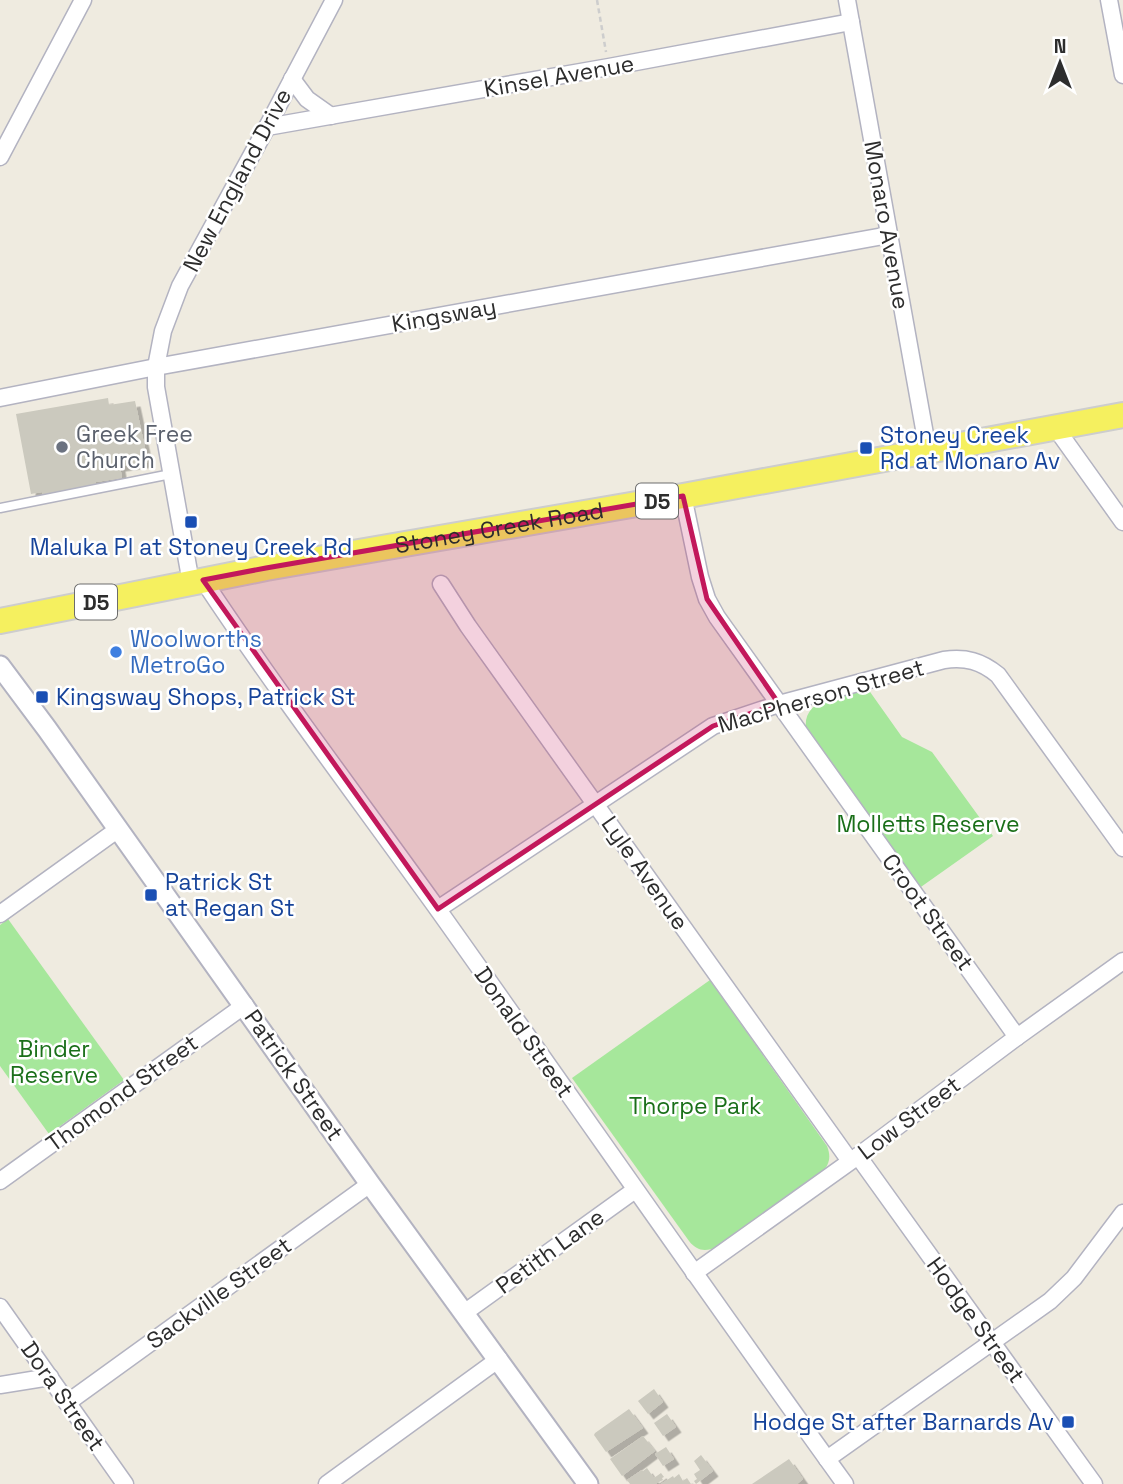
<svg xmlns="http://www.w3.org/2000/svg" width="1123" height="1484" font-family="'Space Grotesk',sans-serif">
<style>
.green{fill:#a6e79b}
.building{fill:#cbc9be;filter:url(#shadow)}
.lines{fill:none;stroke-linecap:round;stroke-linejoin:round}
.service-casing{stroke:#b3b3c1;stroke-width:11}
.minor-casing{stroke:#b3b3c1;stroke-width:19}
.tertiary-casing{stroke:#b3b3c1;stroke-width:23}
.primary-casing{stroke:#cdcdcd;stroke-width:28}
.path{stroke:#cdcdcd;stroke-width:2.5;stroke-dasharray:5 3.5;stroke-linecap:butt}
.service{stroke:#fff;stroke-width:8}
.minor{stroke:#fff;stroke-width:16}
.tertiary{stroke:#fff;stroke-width:19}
.primary{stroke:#f5f05f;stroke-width:24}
.marked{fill:#c2185b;fill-opacity:0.2;stroke:#c2185b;stroke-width:5;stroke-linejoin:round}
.worship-dot{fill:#6b7280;stroke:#fff;stroke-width:2.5}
.transit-dot{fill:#1a4fb4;stroke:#fff;stroke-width:2.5}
.shop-dot{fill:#3f7fe0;stroke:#fff;stroke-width:2.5}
.labels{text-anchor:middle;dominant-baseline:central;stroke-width:5;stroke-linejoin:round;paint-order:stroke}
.shield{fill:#fff;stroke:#6c6c6c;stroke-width:2}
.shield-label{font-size:21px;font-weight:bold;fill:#2d2d2d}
.street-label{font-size:23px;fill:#2d2d2d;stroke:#fff}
.worship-label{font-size:23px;fill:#5b616d;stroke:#fff;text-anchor:start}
.transit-label{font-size:23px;fill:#164399;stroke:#fff;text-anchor:start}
.shop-label{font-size:23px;fill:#366cbe;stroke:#fff;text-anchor:start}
.park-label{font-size:23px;fill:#1a6f19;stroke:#fff}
</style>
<defs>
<filter id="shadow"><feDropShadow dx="5.5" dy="5.5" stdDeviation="0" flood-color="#0004"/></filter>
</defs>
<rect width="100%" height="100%" fill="#efebe0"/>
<!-- green -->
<g class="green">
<path d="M868,689L902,737L932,752L993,836L918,889L806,729C802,697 844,695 868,689Z"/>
<polygon points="8,919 124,1080 49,1134 0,1066 0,925"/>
<path d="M710,980L827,1146C831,1156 830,1164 822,1172L717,1247C705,1252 697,1251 689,1241L572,1078Z"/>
</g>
<!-- building -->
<g class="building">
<polygon points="108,398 109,405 135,401 148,462 120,466 122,478 96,482 96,487 43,497 42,492 31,494 16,414"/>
<polygon points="654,1389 663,1402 648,1414 638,1401"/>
<polygon points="629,1409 643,1428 606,1452 594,1435 595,1433"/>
<polygon points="667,1414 676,1427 663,1436 654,1423"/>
<polygon points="643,1436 655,1451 622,1476 610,1459"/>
<polygon points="666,1447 674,1459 663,1466 655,1454"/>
<polygon points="701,1455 713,1471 696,1484 694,1481 697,1479 694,1474 700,1470 694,1461"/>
<polygon points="789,1459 803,1479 797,1484 752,1484"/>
<polygon points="647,1468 654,1478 661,1473 664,1477 662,1478 663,1480 655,1484 630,1484 627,1480 642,1470 643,1471"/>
<polygon points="679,1474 683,1481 687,1478 691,1484 661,1484 673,1476 674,1478"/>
</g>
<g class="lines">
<defs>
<polyline id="service" points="0,508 171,474"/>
<g id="minor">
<polyline points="847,0 928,451"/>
<polyline points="1109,0 1123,75"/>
<polyline points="292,79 307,99 331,116"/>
<polyline points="267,127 609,67 851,22"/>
<polyline points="0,157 83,0"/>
<polyline points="0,398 156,367 889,235"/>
<polyline points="1055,427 1123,522"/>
<polyline points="683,496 700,577 707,599 717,617 1017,1037"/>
<path d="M203,580C278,693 360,801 439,911C575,1102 708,1294 845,1484"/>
<polyline points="191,583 156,387 156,367 163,331 180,286 267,127 334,0"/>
<polyline points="441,584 468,626 850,1161"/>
<path d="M438,909L713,726L779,704L944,660C966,657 981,661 998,675L1123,848"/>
<polyline points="0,914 117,830"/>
<polyline points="858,1156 1094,1484"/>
<polyline points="0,1181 245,1005"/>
<polyline points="694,1273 858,1156 1017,1037 1123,961"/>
<polyline points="0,1307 125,1484"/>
<polyline points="464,1313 635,1190"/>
<polyline points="0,1385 50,1377"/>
<polyline points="67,1403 370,1184"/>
<polyline points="827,1459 1050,1301 1074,1278 1123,1213"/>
<polyline points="327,1484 499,1359"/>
</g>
<polyline id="tertiary" points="0,666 47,729 370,1184 588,1484"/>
<g id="primary">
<path id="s1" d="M0,621L266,568L683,496L1123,415"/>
</g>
</defs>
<!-- service casing -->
<use href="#service" class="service-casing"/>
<!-- minor casing -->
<use href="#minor" class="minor-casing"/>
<!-- tertiary casing -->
<use href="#tertiary" class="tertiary-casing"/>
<!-- primary casing -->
<use href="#primary" class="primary-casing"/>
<!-- path -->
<polyline class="path" points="597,0 606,52"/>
<!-- service -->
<use href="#service" class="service"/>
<!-- minor -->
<use href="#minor" class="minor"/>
<!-- tertiary -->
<use href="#tertiary" class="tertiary"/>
<!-- primary -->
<use href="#primary" class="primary"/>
</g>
<!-- marked area -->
<path class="marked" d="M683,496L707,599L779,704L713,726L438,909L203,580L266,568Z"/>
<!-- markers -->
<circle class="worship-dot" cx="62" cy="447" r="7"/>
<g class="transit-dot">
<rect x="859" y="441" width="14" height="14" rx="3.5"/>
<rect x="184" y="515" width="14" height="14" rx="3.5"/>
<rect x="35" y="690" width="14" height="14" rx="3.5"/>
<rect x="144" y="888" width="14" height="14" rx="3.5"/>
<rect x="1061" y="1415" width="14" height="14" rx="3.5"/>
</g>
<circle class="shop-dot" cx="116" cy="652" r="7"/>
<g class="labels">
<!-- shield labels -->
<g class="shield">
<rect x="636" y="483.5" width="42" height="35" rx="5"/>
<rect x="75" y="584.5" width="42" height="35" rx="5"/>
</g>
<g class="shield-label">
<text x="657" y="501">D5</text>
<text x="96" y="602">D5</text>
</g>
<!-- street labels -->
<g class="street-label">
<text transform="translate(559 76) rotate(-10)">Kinsel Avenue</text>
<text transform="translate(237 180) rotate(-62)">New England Drive</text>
<text transform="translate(887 225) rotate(80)">Monaro Avenue</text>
<text transform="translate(444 315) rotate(-10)">Kingsway</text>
<text stroke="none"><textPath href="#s1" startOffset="508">Stoney Creek Road</textPath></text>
<text transform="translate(821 696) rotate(-16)">MacPherson Street</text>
<text transform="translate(645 873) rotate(55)">Lyle Avenue</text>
<text transform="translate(928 912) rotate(54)">Croot Street</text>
<text transform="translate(524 1032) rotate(55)">Donald Street</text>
<text transform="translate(294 1075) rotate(55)">Patrick Street</text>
<text transform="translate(122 1093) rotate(-36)">Thomond Street</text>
<text transform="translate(909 1118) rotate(-37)">Low Street</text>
<text transform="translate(550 1251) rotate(-36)">Petith Lane</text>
<text transform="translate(219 1293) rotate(-36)">Sackville Street</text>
<text transform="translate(976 1320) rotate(54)">Hodge Street</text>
<text transform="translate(63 1396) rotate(55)">Dora Street</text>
</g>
<!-- worship labels -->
<g class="worship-label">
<text x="76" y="434">Greek Free<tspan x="76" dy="26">Church</tspan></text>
</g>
<!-- transit labels -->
<g class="transit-label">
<text x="880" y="435">Stoney Creek<tspan x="880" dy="26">Rd at Monaro Av</tspan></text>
<text x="191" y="547" text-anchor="middle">Maluka Pl at Stoney Creek Rd</text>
<text x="56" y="697">Kingsway Shops, Patrick St</text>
<text x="165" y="882">Patrick St<tspan x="165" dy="26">at Regan St</tspan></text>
<text x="1054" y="1422" text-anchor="end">Hodge St after Barnards Av</text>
</g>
<!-- shop labels -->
<g class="shop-label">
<text x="130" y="639">Woolworths<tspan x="130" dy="26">MetroGo</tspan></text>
</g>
<!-- park labels -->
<g class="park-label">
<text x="928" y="824">Molletts Reserve</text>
<text x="54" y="1049">Binder<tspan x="54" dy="26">Reserve</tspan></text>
<text x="695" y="1106">Thorpe Park</text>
</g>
</g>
<!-- north arrow -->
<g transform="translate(1060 63)" stroke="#ffffff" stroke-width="5" paint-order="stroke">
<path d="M0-5L12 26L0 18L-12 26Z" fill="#2d2d2d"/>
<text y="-10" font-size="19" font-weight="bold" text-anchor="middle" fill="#2d2d2d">N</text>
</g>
</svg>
